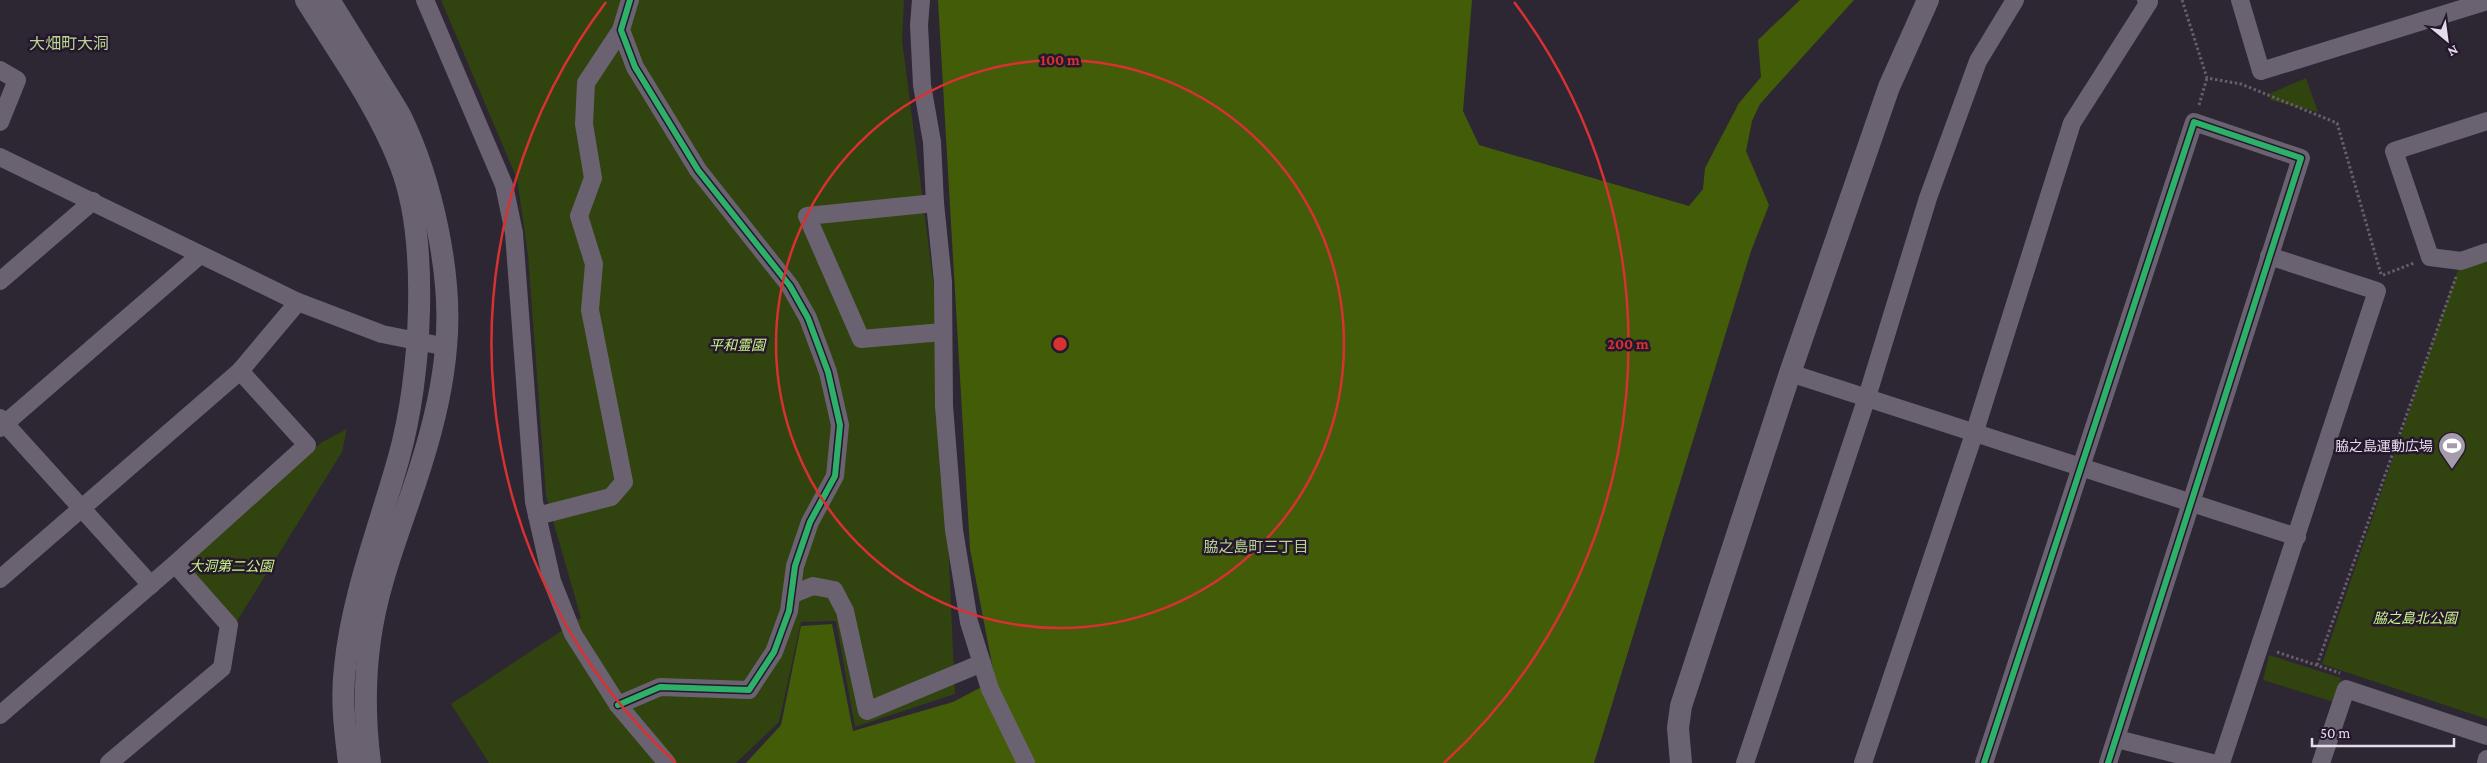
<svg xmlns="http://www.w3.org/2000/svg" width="2487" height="763" font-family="'Crimson Pro','Noto Sans JP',serif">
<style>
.green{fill:#31430e}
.forest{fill:#435c07}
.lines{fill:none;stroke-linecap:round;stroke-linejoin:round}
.path{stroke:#665e6b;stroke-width:3;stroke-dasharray:2.5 2.5;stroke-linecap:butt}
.minor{stroke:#6b6271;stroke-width:18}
.tertiary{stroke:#6b6271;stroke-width:22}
.cycleway-casing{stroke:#25172d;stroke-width:9}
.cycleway{stroke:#2db169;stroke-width:6}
.ring{fill:none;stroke:#d73132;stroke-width:2.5}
.labels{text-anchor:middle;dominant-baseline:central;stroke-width:5;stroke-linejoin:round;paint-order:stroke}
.park-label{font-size:14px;font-style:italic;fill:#c9f786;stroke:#25172d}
.poi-label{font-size:14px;fill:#e4dbeb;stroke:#25172d;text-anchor:end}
.neighbourhood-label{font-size:15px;fill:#b8d68f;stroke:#25172d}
.quarter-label{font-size:16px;fill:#b8d68f;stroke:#25172d}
.centre{fill:#d73132;stroke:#25172d;stroke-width:2.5}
.ring-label{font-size:15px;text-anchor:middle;font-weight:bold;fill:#d73132;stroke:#25172d;stroke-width:5;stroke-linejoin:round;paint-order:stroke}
</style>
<rect width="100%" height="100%" fill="#2d2633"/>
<!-- green -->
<g class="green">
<polygon points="441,0 904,0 902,40 938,318 955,694 855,727 836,621 801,622 779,722 736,763 489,763 451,704 581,618 546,496 528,255 517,179"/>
<polygon points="2306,78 2318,112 2270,100 2271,93"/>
<polygon points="2487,253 2487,719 2322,664 2461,261"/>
<polygon points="347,429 342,452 237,621 192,572 193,557 322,442"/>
<polygon points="2269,655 2341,678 2334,702 2263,680"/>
</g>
<!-- forest -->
<polygon class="forest" points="938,0 1472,0 1463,111 1479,145 1689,206 1703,189 1705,168 1739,103 1761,77 1758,40 1800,0 1854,0 1760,104 1752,121 1746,151 1769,205 1751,251 1594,763 746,763 781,725 801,626 832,624 853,731 953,702 995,680 970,549"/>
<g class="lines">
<!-- path -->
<g class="path">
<polyline points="2182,0 2207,78 2241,84 2337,123 2381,274"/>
<polyline points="2199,105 2207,78"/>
<polyline points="2383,275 2414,263"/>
<polyline points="2277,652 2340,673"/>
<polyline points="2317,665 2456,277"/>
</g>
<!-- minor -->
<g class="minor">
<polyline points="425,0 504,185 514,233 534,502 552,581 573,634 618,705 667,763"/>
<polyline points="921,0 919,25 922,85 932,142 935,203 943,282 944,406 954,530 969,622 990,689 1026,763"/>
<polyline points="2240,0 2261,71 2487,1"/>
<polyline points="0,70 17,80 0,122"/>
<polyline points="2487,121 2394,151 2430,257 2461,261 2487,252"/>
<polyline points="0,157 298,302 382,334 447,347"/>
<polyline points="935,203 807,216 861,339 943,332"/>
<polyline points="0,281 93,201"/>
<polyline points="1790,373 2297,537"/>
<polyline points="0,418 151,585"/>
<polyline points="0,428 200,255"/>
<polyline points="537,516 611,497 624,482 590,310 594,264 579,216 593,178 584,124 586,83 621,30"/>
<polyline points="0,579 240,371 298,302"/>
<polyline points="791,595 813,586 834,590 845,611 867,711 982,663"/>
<polyline points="618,705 660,687 749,690 774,652 789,611 795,566 810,522 835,476 840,425 828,372 808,318 790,286 698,170 635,67 621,30 630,0"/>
<polyline points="0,715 175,564 307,445 240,371"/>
<polyline points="2117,739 2212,763"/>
<polyline points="109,763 222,668 229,625 175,564"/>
<polyline points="1745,763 1867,397 1928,198 1978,61 2015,0"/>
<polyline points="1863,763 1974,434 2072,123 2149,2 2146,0"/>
<polyline points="1984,763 2194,122 2301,158 2108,763"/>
<polyline points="2221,763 2377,291 2269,256"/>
<polyline points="2321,763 2346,689 2487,736"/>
<polyline points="2486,763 2487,759"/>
</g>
<!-- tertiary -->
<g class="tertiary">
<path d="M306,0C339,53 377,105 400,164C430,240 421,379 399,457C380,526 352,595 345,667C341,699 345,731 349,763"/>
<path d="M329,0C345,26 362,53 378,79C385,91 394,104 401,117C432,181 453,276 446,347C443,387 433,427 421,465C409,504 394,541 383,580C365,640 362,701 370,763"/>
<polyline points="1681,763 1678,728 1681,706 1790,373 1889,87 1928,0"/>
</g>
<defs>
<g id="cycleway">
<polyline points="618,705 660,687 749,690 774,652 789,611 795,566 810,522 835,476 840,425 828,372 808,318 790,286 698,170 635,67 621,30 630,0"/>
<polyline points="1984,763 2194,122 2301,158 2108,763"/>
</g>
</defs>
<!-- cycleway casing -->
<use href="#cycleway" class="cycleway-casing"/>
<!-- cycleway -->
<use href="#cycleway" class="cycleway"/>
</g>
<!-- distance rings -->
<g class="ring">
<circle cx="1060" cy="344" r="284"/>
<path d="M676 763A568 568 0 0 1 606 2M1514 2A568 568 0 0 1 1444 763"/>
</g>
<!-- icons -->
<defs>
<symbol id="stadium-pin" viewBox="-11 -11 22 30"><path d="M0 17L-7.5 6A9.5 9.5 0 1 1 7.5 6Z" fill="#a49cab" stroke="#25172d"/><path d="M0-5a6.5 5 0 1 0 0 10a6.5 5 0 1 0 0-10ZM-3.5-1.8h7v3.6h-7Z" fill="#fff"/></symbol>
</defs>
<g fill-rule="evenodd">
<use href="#stadium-pin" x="2436" y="430" width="32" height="43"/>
</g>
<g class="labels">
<!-- park labels -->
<g class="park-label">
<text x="737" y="345">平和霊園</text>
<text x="231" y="566">大洞第二公園</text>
<text x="2415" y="618">脇之島北公園</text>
</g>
<!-- poi labels -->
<g class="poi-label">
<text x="2433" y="446">脇之島運動広場</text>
</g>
<!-- neighbourhood labels -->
<g class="neighbourhood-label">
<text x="1256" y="547">脇之島町三丁目</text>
</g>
<!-- quarter labels -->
<g class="quarter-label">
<text x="69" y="43">大畑町大洞</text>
</g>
</g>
<circle cx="1060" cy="344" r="8" class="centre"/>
<g class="ring-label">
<text x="1060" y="65">100 m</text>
<text x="1628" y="349">200 m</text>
</g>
<!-- north arrow -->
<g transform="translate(2447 40) rotate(151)" stroke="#25172d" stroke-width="4" paint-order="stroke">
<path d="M0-4L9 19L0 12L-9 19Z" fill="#e4dbeb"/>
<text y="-8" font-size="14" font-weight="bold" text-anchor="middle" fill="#e4dbeb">N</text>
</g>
<!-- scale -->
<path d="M2312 738v8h142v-8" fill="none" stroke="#e4dbeb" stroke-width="2.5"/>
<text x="2320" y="738" font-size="15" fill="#e4dbeb" stroke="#25172d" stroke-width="4" paint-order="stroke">50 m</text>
</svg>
